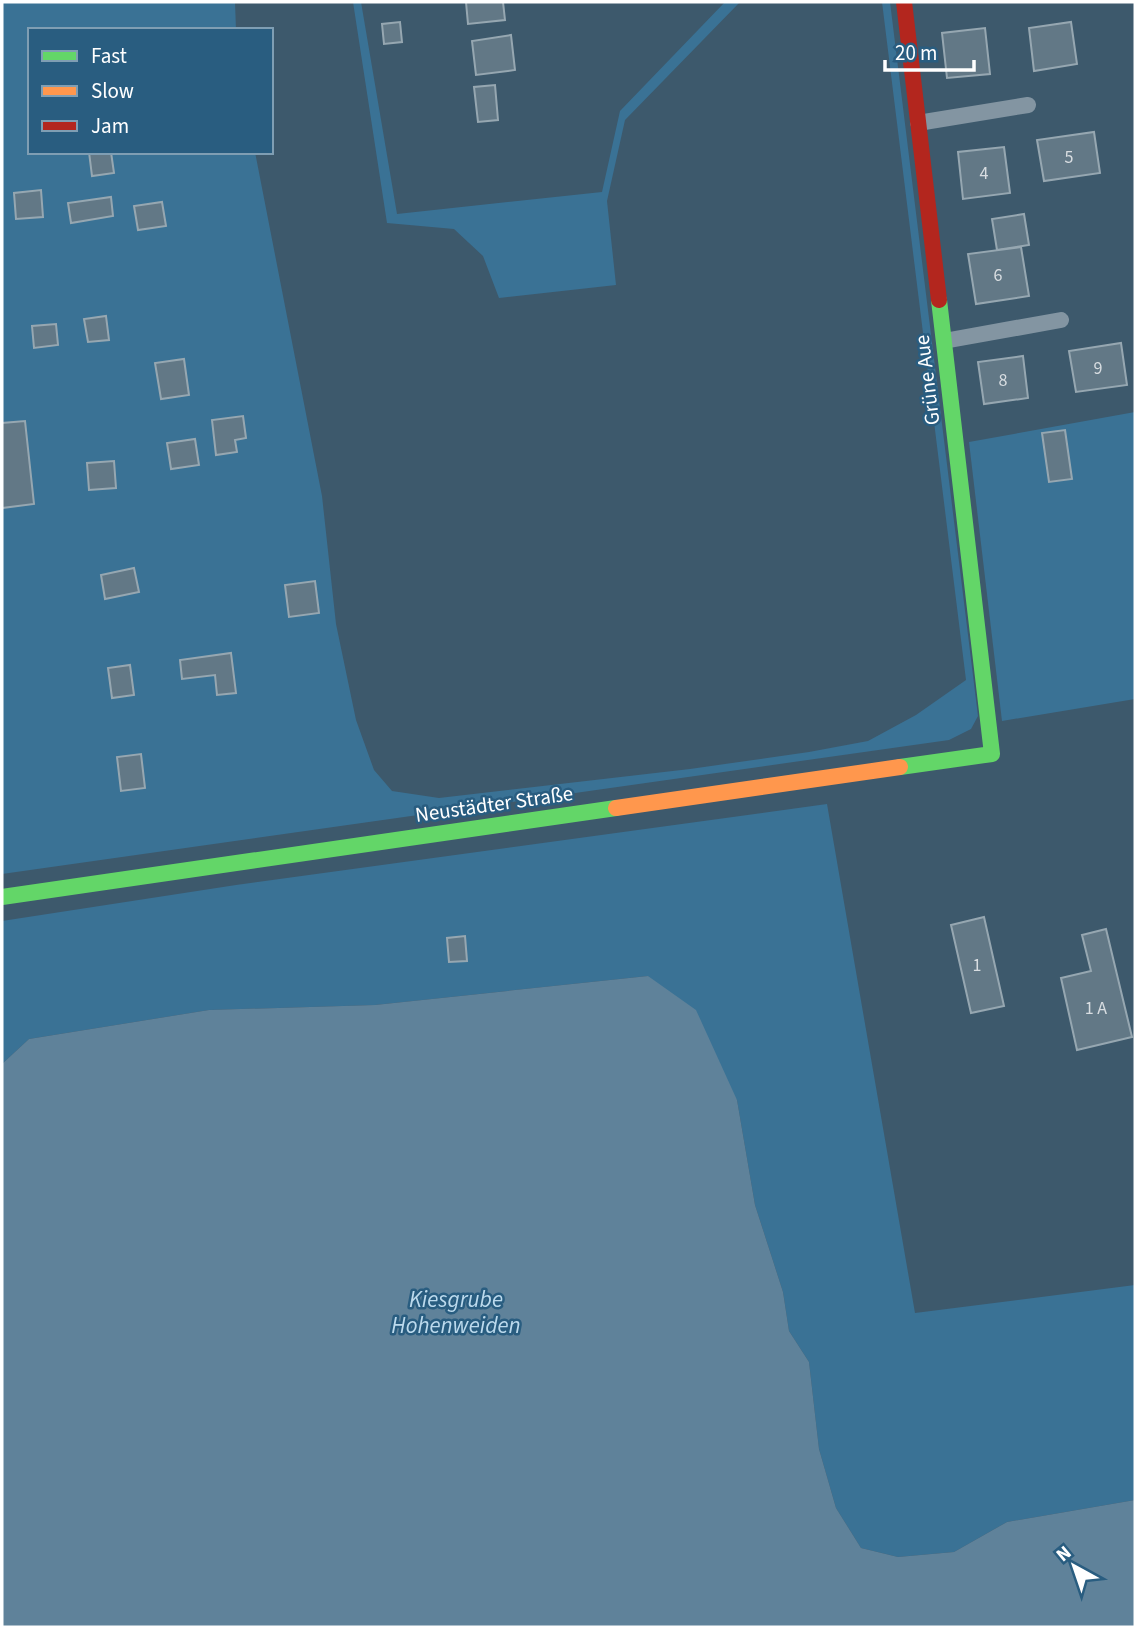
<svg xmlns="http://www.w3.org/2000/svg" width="1137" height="1629" font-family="'Source Sans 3',sans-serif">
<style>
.green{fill:#3a7295}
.water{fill:#5f829a}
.building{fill:#627886;stroke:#96a7b1;stroke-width:2}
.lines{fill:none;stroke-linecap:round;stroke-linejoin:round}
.lane{stroke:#8395a2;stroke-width:16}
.fast{stroke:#63d668;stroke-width:16}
.slow{stroke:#ff974d;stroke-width:16}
.jam{stroke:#b3261e;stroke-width:16}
.labels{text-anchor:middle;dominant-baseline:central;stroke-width:5;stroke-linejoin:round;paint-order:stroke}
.number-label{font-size:18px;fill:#d8dde1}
.street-label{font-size:21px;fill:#fff;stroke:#295d80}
.water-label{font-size:23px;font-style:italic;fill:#bcdaed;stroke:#295d80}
</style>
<rect width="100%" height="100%" fill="#3d596c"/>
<!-- green -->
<g class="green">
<polygon points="2,2 235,2 236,30 30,30 30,152 255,152 322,496 336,624 356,720 374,770 392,791 439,798 690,769 809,752 868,741 916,715 966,680 882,2 890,2 978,716 971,729 949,740 2,874"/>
<polygon points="353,2 361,2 397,214 602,192 620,111 725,2 740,2 625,120 607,201 616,285 499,298 483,256 454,229 387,223"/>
<polygon points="1135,412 1135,699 1002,721 969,442"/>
<polygon points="827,804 915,1313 1135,1285 1135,1500 1007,1522 954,1552 898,1557 861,1548 836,1508 819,1449 809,1362 789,1331 783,1292 755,1205 737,1100 648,976 375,1005 209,1010 29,1039 2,1064 2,921 236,885"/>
</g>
<!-- water -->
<polygon class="water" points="648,976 696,1010 737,1100 755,1205 783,1292 789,1331 809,1362 819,1449 836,1508 861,1548 898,1557 954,1552 1007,1522 1135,1500 1135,1627 2,1627 2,1064 29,1039 209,1010 375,1005"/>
<!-- building -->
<g class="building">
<polygon points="466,2 503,2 505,20 468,24"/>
<polygon points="400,22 402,42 384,44 382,24"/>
<polygon points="1071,22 1077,64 1034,71 1029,28"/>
<polygon points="985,28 990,74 947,78 942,33"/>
<polygon points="511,35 515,70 476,75 472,41"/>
<polygon points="495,85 498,120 478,122 474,87"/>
<polygon points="1094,132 1100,173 1044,181 1037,140"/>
<polygon points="1004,147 1010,193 963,199 958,152"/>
<polygon points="89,152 111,152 114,173 92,176"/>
<polygon points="41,190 43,217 16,219 14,193"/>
<polygon points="111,197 113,216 71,223 68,203"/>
<polygon points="162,202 166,226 138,230 134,206"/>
<polygon points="1024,214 1029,245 997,250 992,219"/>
<polygon points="1021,247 1029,296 976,304 968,254"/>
<polygon points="106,316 109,340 88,342 84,319"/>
<polygon points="56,324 58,345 34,348 32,326"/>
<polygon points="1121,343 1127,385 1076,392 1069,351"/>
<polygon points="1023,356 1028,398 984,404 978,362"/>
<polygon points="184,359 189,395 161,399 155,363"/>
<polygon points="243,416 246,438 235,440 237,452 216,455 212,420"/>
<polygon points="25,421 34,504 2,508 2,423"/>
<polygon points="1065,430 1072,479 1049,482 1042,433"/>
<polygon points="195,439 199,465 171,469 167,443"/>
<polygon points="114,461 116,488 89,490 87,463"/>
<polygon points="134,568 139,592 105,599 101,575"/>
<polygon points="315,581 319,613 289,617 285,585"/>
<polygon points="231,653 236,693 217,695 215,675 182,679 180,660"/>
<polygon points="130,665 134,695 112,698 108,668"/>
<polygon points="141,754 145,788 121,791 117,757"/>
<polygon points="984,917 1004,1006 971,1013 951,925"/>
<polygon points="1106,929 1132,1037 1077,1050 1061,978 1091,971 1082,935"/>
<polygon points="465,936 467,961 449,962 447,938"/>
</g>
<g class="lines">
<!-- lane -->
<g class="lane">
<polyline points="918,123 1028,105"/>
<polyline points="944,341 1061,320"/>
</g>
<!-- fast -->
<g class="fast">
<polyline points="900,767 992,754 939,300"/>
<polyline points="2,897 616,808"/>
</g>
<!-- slow -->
<polyline class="slow" points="616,808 900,767"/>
<!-- jam -->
<polyline class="jam" points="904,2 939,300"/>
</g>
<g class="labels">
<!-- number labels -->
<g class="number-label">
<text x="1069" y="157">5</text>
<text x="984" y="173">4</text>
<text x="998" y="275">6</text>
<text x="1098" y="368">9</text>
<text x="1003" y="380">8</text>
<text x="977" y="965">1</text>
<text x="1096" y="1008">1 A</text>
</g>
<!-- street labels -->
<g class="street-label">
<text transform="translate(927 380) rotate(-97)">Grüne Aue</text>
<text transform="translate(494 804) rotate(-8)">Neustädter Straße</text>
</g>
<!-- water labels -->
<g class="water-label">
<text x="456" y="1299">Kiesgrube<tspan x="456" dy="26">Hohenweiden</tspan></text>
</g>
</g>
<!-- border -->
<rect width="1137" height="1629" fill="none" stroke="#ffffff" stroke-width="7"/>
<!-- legend -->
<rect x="28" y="28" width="245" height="126" fill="#295d80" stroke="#7f9eb3" stroke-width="2"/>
<rect x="42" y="51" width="35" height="10" fill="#63d668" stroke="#7f9eb3" stroke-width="2"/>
<text x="91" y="63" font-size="21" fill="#ffffff">Fast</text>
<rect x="42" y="86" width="35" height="10" fill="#ff974d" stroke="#7f9eb3" stroke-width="2"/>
<text x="91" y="98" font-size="21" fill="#ffffff">Slow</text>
<rect x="42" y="121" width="35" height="10" fill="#b3261e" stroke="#7f9eb3" stroke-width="2"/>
<text x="91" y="133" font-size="21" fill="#ffffff">Jam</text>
<!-- north arrow -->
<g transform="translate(1074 1566) rotate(320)" stroke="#295d80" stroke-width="5" paint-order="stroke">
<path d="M0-5L12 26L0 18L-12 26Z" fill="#ffffff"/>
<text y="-10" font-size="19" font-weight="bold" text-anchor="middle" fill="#ffffff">N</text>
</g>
<!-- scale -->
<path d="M885 60v10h89v-10" fill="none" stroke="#ffffff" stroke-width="3.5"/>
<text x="895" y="60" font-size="21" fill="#ffffff" stroke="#295d80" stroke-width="5" paint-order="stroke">20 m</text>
</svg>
